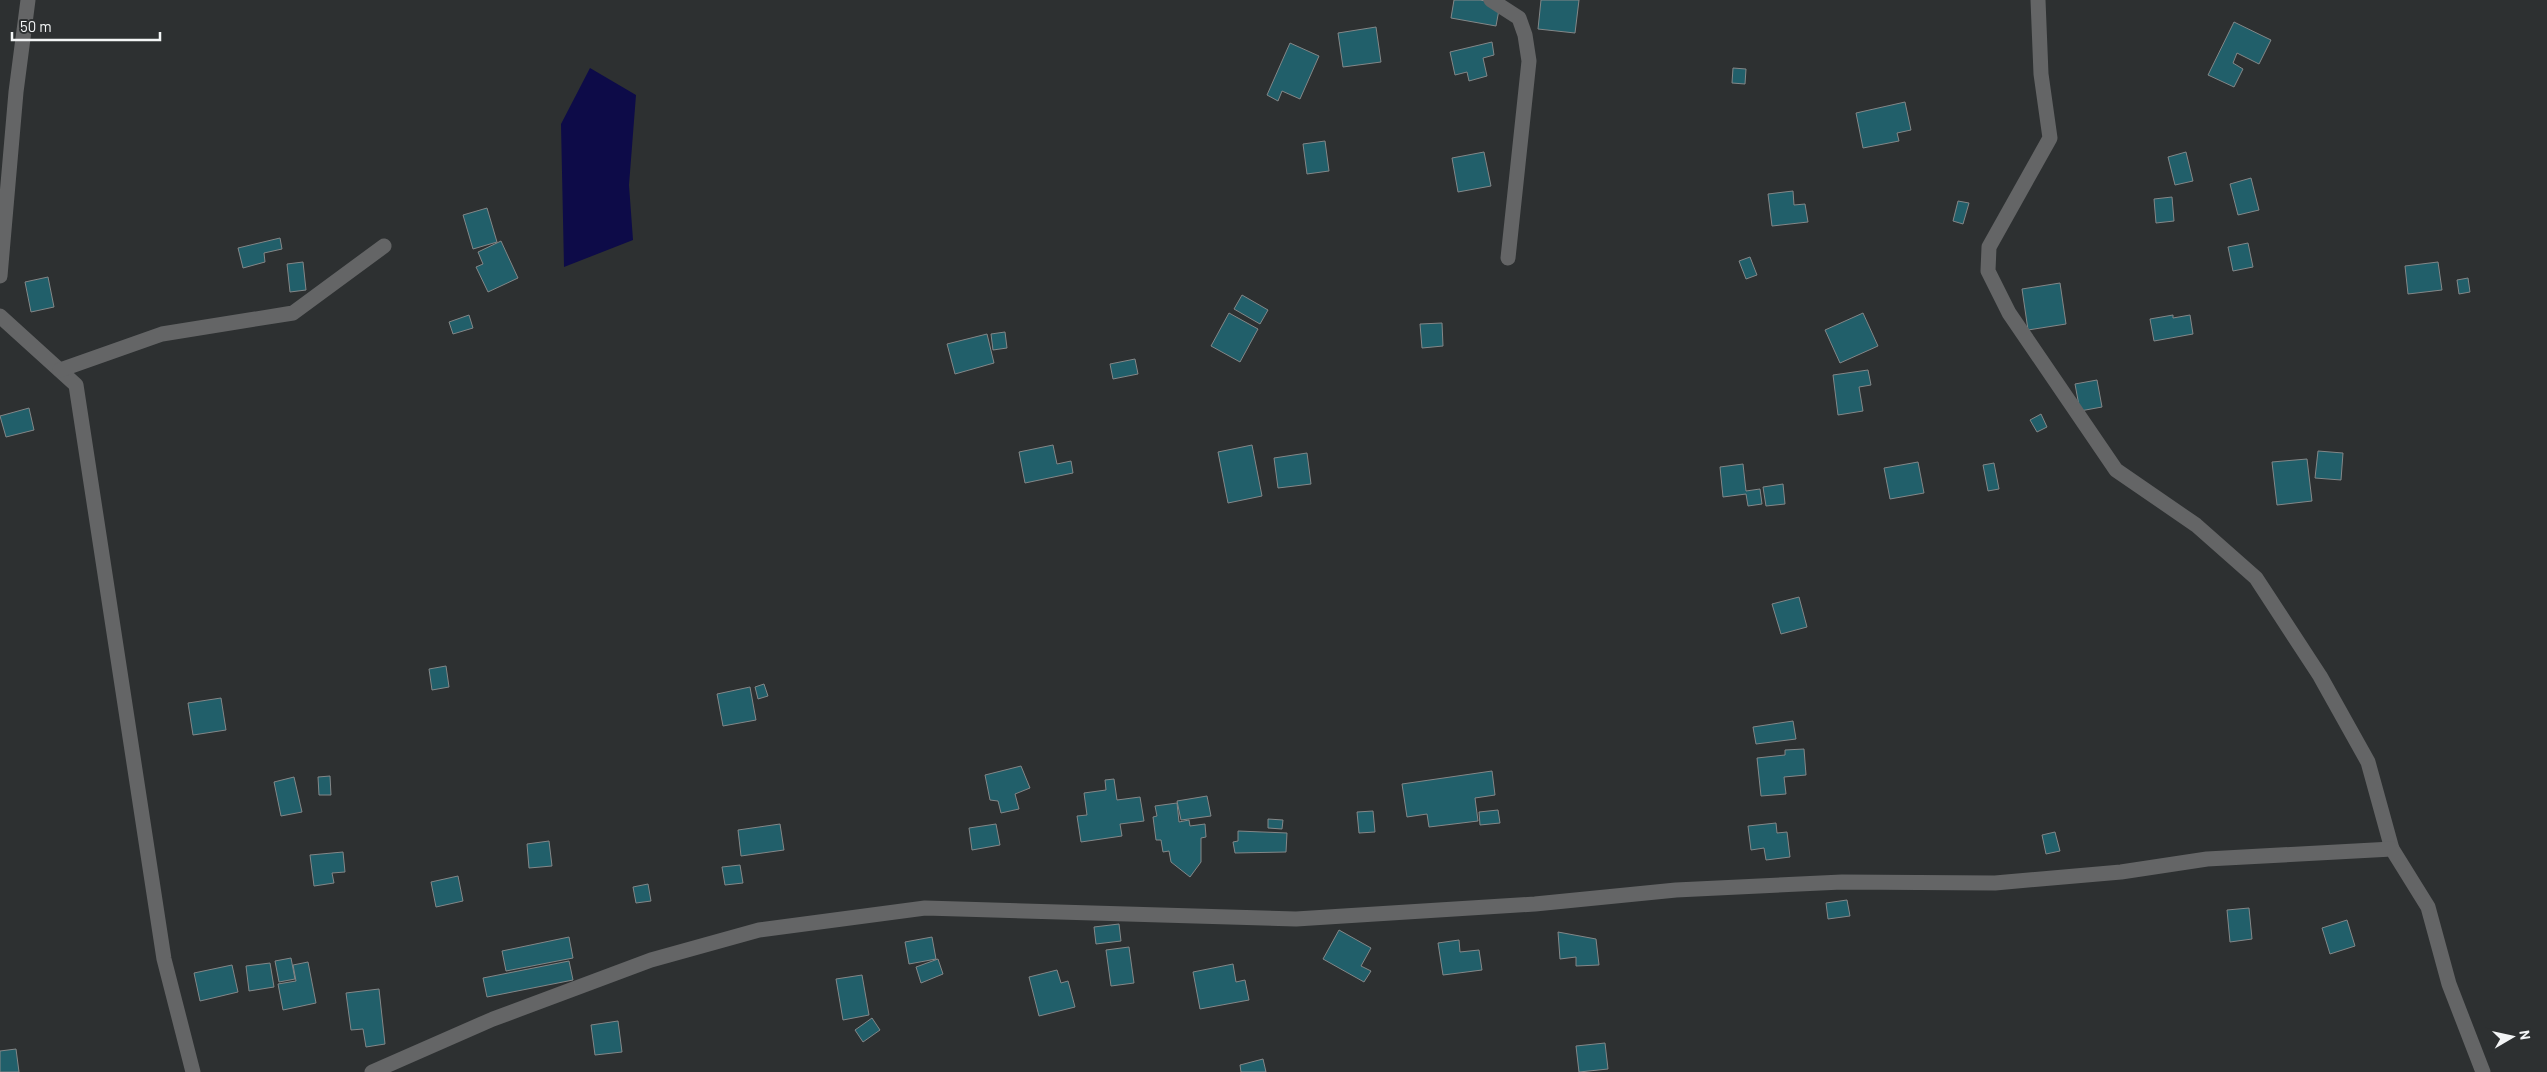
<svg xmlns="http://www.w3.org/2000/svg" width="2547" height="1072" font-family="Barlow,sans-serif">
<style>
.water{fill:#0d0b48}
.building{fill:#215f6a;stroke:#838788}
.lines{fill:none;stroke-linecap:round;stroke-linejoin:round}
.street{stroke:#646566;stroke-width:15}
</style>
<rect width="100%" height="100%" fill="#2d3031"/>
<!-- water -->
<polygon class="water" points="590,68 636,95 629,185 633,240 564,267 561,124"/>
<!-- building -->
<g class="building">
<polygon points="1454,0 1480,0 1500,4 1496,26 1451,18"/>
<polygon points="1541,0 1579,0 1575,33 1538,29"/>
<polygon points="2234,22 2271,40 2259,64 2237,53 2233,63 2243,69 2234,87 2208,75"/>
<polygon points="1376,27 1381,62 1343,67 1338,33"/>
<polygon points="1492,42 1494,55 1483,58 1487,76 1469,81 1467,72 1455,75 1450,52"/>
<polygon points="1290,43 1319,56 1300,99 1282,91 1278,101 1267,95"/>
<polygon points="1733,68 1746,69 1745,84 1732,83"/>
<polygon points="1905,102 1911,130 1897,133 1899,141 1863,148 1856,113"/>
<polygon points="1325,141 1329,171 1307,174 1303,144"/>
<polygon points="1484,152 1491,186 1458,192 1452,158"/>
<polygon points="2186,152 2193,181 2175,185 2168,157"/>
<polygon points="2251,178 2259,210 2238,215 2230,184"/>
<polygon points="1793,191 1794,205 1805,204 1808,222 1772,226 1768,194"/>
<polygon points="2172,197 2174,221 2156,223 2154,199"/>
<polygon points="1958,201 1969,203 1963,224 1953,221"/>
<polygon points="487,208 497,242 473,249 463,215"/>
<polygon points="280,238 282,249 264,253 265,262 243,268 238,248"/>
<polygon points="501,241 518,278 488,292 476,267 483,264 478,252"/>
<polygon points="2248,243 2253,267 2233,271 2228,247"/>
<polygon points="1750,257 1757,275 1746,279 1739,261"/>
<polygon points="303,262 306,290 290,292 287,264"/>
<polygon points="2438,262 2442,290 2408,294 2405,266"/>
<polygon points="48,277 54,307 31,312 25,282"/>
<polygon points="2468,278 2470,292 2459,294 2457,280"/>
<polygon points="2060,283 2066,324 2028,330 2022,289"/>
<polygon points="1242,295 1268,310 1260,324 1234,309"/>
<polygon points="1229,313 1258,329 1240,362 1211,346"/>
<polygon points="1863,313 1878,346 1840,363 1825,330"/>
<polygon points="469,315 473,328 453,334 449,322"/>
<polygon points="2173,315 2173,318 2190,315 2193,334 2154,341 2150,319"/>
<polygon points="1442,323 1443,346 1422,348 1420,324"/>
<polygon points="1005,332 1007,348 993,350 991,334"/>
<polygon points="987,334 994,363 955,374 947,344"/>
<polygon points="1135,359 1138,374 1113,379 1110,364"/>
<polygon points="1868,370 1871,385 1859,387 1863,411 1838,415 1833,375"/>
<polygon points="2097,380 2102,407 2080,411 2075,384"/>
<polygon points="29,408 34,430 6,437 0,416"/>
<polygon points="2041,414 2047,427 2037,432 2030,420"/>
<polygon points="1053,445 1057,464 1071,461 1073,473 1025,483 1019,452"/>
<polygon points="1252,445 1262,496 1228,503 1218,452"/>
<polygon points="2318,451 2343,453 2341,480 2315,478"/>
<polygon points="1307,453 1311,484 1278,488 1274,458"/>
<polygon points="2307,459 2312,501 2277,505 2272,462"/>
<polygon points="1918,462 1924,493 1890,499 1884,468"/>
<polygon points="1994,463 1999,489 1988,491 1983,465"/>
<polygon points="1743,464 1746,491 1760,489 1762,504 1748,506 1746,494 1723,497 1720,467"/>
<polygon points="1783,484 1785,504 1766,506 1763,487"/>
<polygon points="1799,597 1807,627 1781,634 1772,604"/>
<polygon points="446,666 449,687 432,690 429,669"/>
<polygon points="764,684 768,696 758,699 755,687"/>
<polygon points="750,687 756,720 723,726 717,694"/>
<polygon points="221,698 226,730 193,735 188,703"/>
<polygon points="1793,721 1796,739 1756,744 1753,727"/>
<polygon points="1804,749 1806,775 1784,777 1786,794 1761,796 1757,758 1785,755 1785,750"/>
<polygon points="1021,766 1030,788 1015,794 1019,809 1001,813 998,801 990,800 985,775"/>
<polygon points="1492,771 1495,795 1475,798 1478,821 1429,827 1427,814 1407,817 1402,784"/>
<polygon points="330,776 331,795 319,795 318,777"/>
<polygon points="294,777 302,812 281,816 274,782"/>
<polygon points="1114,779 1117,800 1140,797 1144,821 1120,824 1122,836 1081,842 1077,816 1087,815 1084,793 1106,790 1105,780"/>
<polygon points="1207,796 1211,816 1181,820 1177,801"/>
<polygon points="1177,803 1179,822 1189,820 1190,826 1205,824 1206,837 1201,838 1201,862 1190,877 1171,862 1169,851 1163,852 1161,840 1156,840 1153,817 1157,816 1155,806"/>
<polygon points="1498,810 1500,823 1480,825 1479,812"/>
<polygon points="1373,811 1375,832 1359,833 1357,812"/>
<polygon points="1268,819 1283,820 1282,829 1268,828"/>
<polygon points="1776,823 1777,833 1787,832 1790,857 1766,860 1764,848 1751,850 1748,826"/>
<polygon points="780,824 784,850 741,856 738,830"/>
<polygon points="996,824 1000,845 972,850 969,828"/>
<polygon points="1238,831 1287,833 1286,852 1235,853 1233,842 1238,841"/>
<polygon points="2055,832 2060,851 2046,854 2042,835"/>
<polygon points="549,841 552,866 529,868 527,844"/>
<polygon points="343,852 345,872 332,873 334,883 314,886 310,855"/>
<polygon points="740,865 743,883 725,885 722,867"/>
<polygon points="458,876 463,901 436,907 431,882"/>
<polygon points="648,884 651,901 636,903 633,887"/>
<polygon points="1847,900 1850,916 1828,919 1826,903"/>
<polygon points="2249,908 2252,939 2230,942 2227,910"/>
<polygon points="2347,920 2355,946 2330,954 2322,928"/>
<polygon points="1119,924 1121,941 1096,944 1094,927"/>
<polygon points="1339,930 1371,948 1361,966 1371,971 1364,982 1323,959"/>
<polygon points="1558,932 1596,939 1599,965 1576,966 1576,957 1560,959"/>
<polygon points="569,937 573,958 506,971 502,951"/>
<polygon points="932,937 936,959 909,964 905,942"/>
<polygon points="1459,940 1460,952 1479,950 1482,970 1443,975 1438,943"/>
<polygon points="1129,947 1134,983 1111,986 1106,950"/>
<polygon points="291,958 295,979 279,982 275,961"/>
<polygon points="938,959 943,974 921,983 916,967"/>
<polygon points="569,961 573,980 487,997 483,978"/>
<polygon points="308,962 316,1003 283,1010 278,984 296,981 293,965"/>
<polygon points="270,963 274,987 249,991 246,966"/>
<polygon points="1233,964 1236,982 1245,980 1249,1000 1200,1009 1193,972"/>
<polygon points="232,965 238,992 200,1001 194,973"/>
<polygon points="1057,970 1061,983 1068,981 1075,1007 1039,1016 1029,977"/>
<polygon points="862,975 869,1015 843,1020 836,979"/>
<polygon points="379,989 385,1044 366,1047 363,1029 351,1030 346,993"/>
<polygon points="872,1018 880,1030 863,1042 855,1030"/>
<polygon points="618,1021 622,1052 595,1055 591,1025"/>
<polygon points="1605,1043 1608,1069 1579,1072 1576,1046"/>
<polygon points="16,1049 19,1072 0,1072 0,1051"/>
<polygon points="1263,1059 1266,1072 1241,1072 1240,1065"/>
</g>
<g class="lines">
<!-- street -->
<g class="street">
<polyline points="1491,0 1519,18 1525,35 1529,61 1508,258"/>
<polyline points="2038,0 2041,74 2050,138 1989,247 1988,271 2009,313 2116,470 2196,525 2256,578 2320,676 2368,762 2392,849"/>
<polyline points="0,276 16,92 28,0"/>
<polyline points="0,316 76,385 164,959 193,1072"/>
<polyline points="60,370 162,334 293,313 384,246"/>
<polyline points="372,1072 493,1019 651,960 759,930 925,908 1296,919 1535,904 1676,890 1842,882 1995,883 2121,872 2207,859 2392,849 2428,907 2449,984 2483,1072"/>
</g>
</g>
<!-- north arrow -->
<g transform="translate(2512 1037) rotate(81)" stroke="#2d3031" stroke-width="4" paint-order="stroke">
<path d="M0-4L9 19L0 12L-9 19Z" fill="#f3f5f6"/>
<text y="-8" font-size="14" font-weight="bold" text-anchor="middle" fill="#f3f5f6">N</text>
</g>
<!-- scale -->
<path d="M12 32v8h148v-8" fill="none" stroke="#f3f5f6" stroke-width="2.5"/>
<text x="20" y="32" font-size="15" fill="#f3f5f6" stroke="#2d3031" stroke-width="4" paint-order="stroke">50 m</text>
</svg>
